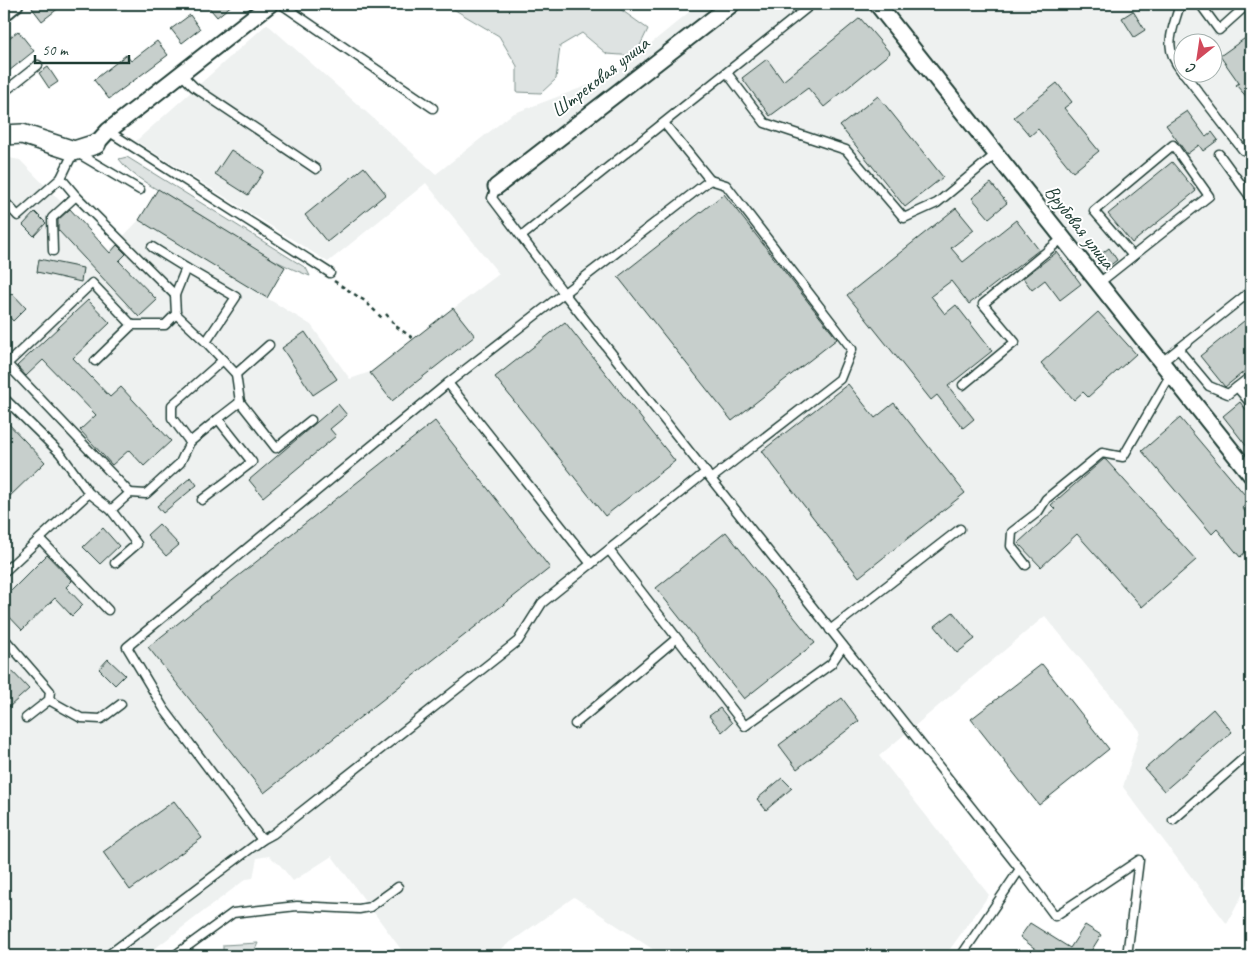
<svg xmlns="http://www.w3.org/2000/svg" width="1255" height="960" font-family="Caveat,sans-serif">
<style>
.built{fill:#eef1f0;fill-rule:evenodd}
.green{fill:#dee3e2;stroke:#7e908b}
.building{fill:#c7cfcc;stroke:#1f3d34}
.lines{fill:none;stroke-linecap:round;stroke-linejoin:round}
.service-casing{stroke:#1f3d34;stroke-width:11}
.minor-casing{stroke:#1f3d34;stroke-width:19}
.tertiary-casing{stroke:#1f3d34;stroke-width:22}
.path{stroke:#1f3d34;stroke-width:2.5;stroke-dasharray:4 4;stroke-linecap:butt}
.service{stroke:#fff;stroke-width:8}
.minor{stroke:#fff;stroke-width:15}
.tertiary{stroke:#fff;stroke-width:19}
.labels{text-anchor:middle;dominant-baseline:central;stroke-width:4;stroke-linejoin:round;paint-order:stroke}
.street-label{font-size:20px;fill:#1f3d34;stroke:#fff}
</style>
<rect width="100%" height="100%" fill="#fff"/>
<filter id="ink" filterUnits="userSpaceOnUse"><feTurbulence type="fractalNoise" baseFrequency=".02" numOctaves="2"/><feDisplacementMap in="SourceGraphic" scale="10" xChannelSelector="R" yChannelSelector="G"/><feConvolveMatrix kernelMatrix="1 2 1 2 8 2 1 2 1" color-interpolation-filters="sRGB"/></filter>
<g filter="url(#ink)">
<!-- built -->
<path class="built" d="M699,4H1251V878L1227,924L1123,787L1140,731L1045,616L879,756L989,895L945,956H663L574,897L491,956H406L332,856L293,881L280,865L269,856L257,858L253,878L246,879L145,956H4V157L20,160L103,245L99,249L105,255L139,220L311,325L350,379L370,372L499,274L426,183L328,262L136,141L267,24L436,174L512,114L610,77ZM1182,42H1212V72H1182Z"/>
<!-- green -->
<g class="green">
<polygon points="445,4 613,4 648,29 635,56 607,54 582,33 560,46 556,79 541,93 517,92 517,66 499,36"/>
<path d="M127,157L306,268L310,276C265,260 225,230 184,205C163,192 133,179 119,159Z"/>
<polygon points="258,943 252,956 223,956 223,945"/>
</g>
<!-- building -->
<g class="building">
<polygon points="29,4 64,4 42,21"/>
<polygon points="206,4 233,4 217,17"/>
<polygon points="1133,11 1145,30 1134,37 1122,18"/>
<polygon points="190,15 200,29 182,43 171,29"/>
<polygon points="860,18 890,53 824,107 808,88 770,116 742,78 767,59 783,81"/>
<polygon points="18,31 34,51 4,75 4,42"/>
<polygon points="1251,34 1251,102 1236,85 1239,83 1220,56"/>
<polygon points="157,41 168,55 109,99 94,80 126,55 131,61"/>
<polygon points="48,67 58,82 49,88 39,73"/>
<polygon points="1057,83 1072,102 1064,108 1099,151 1073,172 1038,129 1030,136 1014,117"/>
<polygon points="878,96 943,177 905,207 840,126"/>
<polygon points="1187,111 1206,137 1212,132 1218,140 1203,151 1199,145 1187,154 1166,125"/>
<polygon points="231,150 264,171 248,195 215,174"/>
<polygon points="1172,162 1196,191 1132,243 1108,214"/>
<polygon points="364,167 386,194 327,242 305,215"/>
<polygon points="991,183 1007,203 989,218 972,198"/>
<polygon points="158,189 285,267 267,298 139,220"/>
<polygon points="724,194 837,339 732,421 618,277"/>
<polygon points="956,208 974,230 951,248 963,262 1016,220 1039,250 969,304 951,281 931,296 945,314 956,305 992,351 948,386 974,419 963,428 937,395 931,400 847,295"/>
<polygon points="70,209 110,253 117,245 126,254 119,261 157,300 139,317 58,230 58,220"/>
<polygon points="35,212 46,223 34,236 23,225"/>
<polygon points="1109,248 1117,260 1108,267 1100,255"/>
<polygon points="1057,252 1081,284 1060,300 1045,280 1032,290 1023,278"/>
<polygon points="39,259 83,268 81,282 37,272"/>
<polygon points="12,293 26,308 13,321 4,311 4,301"/>
<polygon points="88,300 110,323 73,358 110,397 121,387 171,441 144,466 129,450 112,465 80,430 96,415 43,360 26,376 17,366"/>
<polygon points="453,308 475,336 392,401 370,373"/>
<polygon points="1098,312 1136,354 1088,397 1083,392 1074,400 1041,363"/>
<polygon points="1244,321 1251,329 1251,366 1225,387 1200,356"/>
<polygon points="565,322 675,461 605,516 495,377"/>
<polygon points="305,332 337,379 313,395 282,348"/>
<polygon points="848,384 875,418 894,403 965,493 859,577 762,451"/>
<polygon points="1240,402 1251,416 1251,452 1223,416"/>
<polygon points="338,404 347,415 330,429 336,436 263,497 249,480"/>
<polygon points="1180,418 1250,501 1242,508 1251,518 1251,547 1240,557 1217,529 1212,534 1142,451"/>
<polygon points="4,419 45,462 4,502"/>
<polygon points="435,421 550,568 264,793 148,647"/>
<polygon points="1104,459 1106,460 1196,560 1142,607 1077,534 1041,567 1018,543 1055,509 1051,505"/>
<polygon points="191,477 197,485 163,513 157,506"/>
<polygon points="159,524 179,545 166,556 147,535"/>
<polygon points="103,528 119,546 100,564 83,547"/>
<polygon points="726,532 815,643 744,699 656,588"/>
<polygon points="47,555 72,581 66,587 83,605 72,616 55,598 22,630 4,611 4,598"/>
<polygon points="953,612 975,639 957,653 935,626"/>
<polygon points="108,659 125,675 115,685 99,669"/>
<polygon points="1042,664 1109,749 1039,805 971,719"/>
<polygon points="9,668 29,689 9,707 4,701 4,673"/>
<polygon points="842,698 859,721 797,769 779,745"/>
<polygon points="720,708 732,723 722,732 709,716"/>
<polygon points="1213,709 1232,732 1164,791 1145,769"/>
<polygon points="782,778 792,788 766,810 757,799"/>
<polygon points="174,801 202,838 130,890 103,852"/>
<polygon points="1030,923 1070,948 1085,925 1101,935 1088,956 1034,956 1038,951 1020,937"/>
</g>
<g class="lines">
<defs>
<g id="service">
<polyline points="281,4 433,108"/>
<path d="M1180,4C1172,33 1162,46 1182,72"/>
<polyline points="1200,4 1219,30 1248,4"/>
<polyline points="1183,72 1243,150 1251,152"/>
<polyline points="727,73 765,123 846,150 904,218 937,203 996,154"/>
<polyline points="181,74 194,87 316,169"/>
<polyline points="4,92 38,65"/>
<polyline points="108,131 330,273"/>
<polyline points="1219,154 1251,198"/>
<polyline points="710,180 726,185 852,349 840,379 712,478"/>
<polyline points="496,187 492,198 563,292 1020,869"/>
<polyline points="76,196 175,295"/>
<polyline points="4,201 18,216 61,178 74,151 140,190"/>
<polyline points="522,236 812,4"/>
<polyline points="53,251 52,218 76,196 61,178"/>
<polyline points="186,268 236,297 206,342 236,374 269,345"/>
<polyline points="1099,283 1133,256 1094,211 1173,145 1209,196 1133,256"/>
<polyline points="176,314 206,342"/>
<polyline points="132,325 165,325 176,314 175,295 186,268 152,247"/>
<polyline points="1179,350 1209,386 1228,394 1251,376"/>
<polyline points="95,361 132,325 92,283 7,364 130,493 111,510"/>
<polyline points="1162,362 1251,291"/>
<polyline points="236,374 240,402"/>
<polyline points="448,383 591,564"/>
<polyline points="963,385 1015,342 983,304 1063,238"/>
<polyline points="1237,387 1251,404"/>
<polyline points="4,398 60,453 89,493 111,510 137,544 115,563"/>
<polyline points="218,419 190,442 172,418 172,405 223,360"/>
<polyline points="130,493 146,494 180,463 190,442"/>
<polyline points="202,500 252,462 218,419 240,402 276,448 311,420"/>
<polyline points="40,539 108,610"/>
<polyline points="609,550 745,726 831,664 843,646"/>
<polyline points="1026,565 1011,546 1012,532 1038,512 1046,499 1102,453 1123,457 1171,374"/>
<polyline points="4,572 89,493"/>
<polyline points="830,630 960,529"/>
<polyline points="4,638 50,691 49,700 26,718"/>
<polyline points="49,700 81,718 101,719 121,704"/>
<polyline points="575,724 676,639"/>
<polyline points="1173,820 1251,752"/>
<polyline points="262,840 164,709 127,647 448,383 710,180 664,123"/>
<polyline points="107,956 262,840 273,834 518,641 542,603 706,472"/>
<polyline points="174,956 233,913 297,906 359,909 370,907 398,887"/>
<polyline points="961,956 1020,869 1055,916 1139,860 1127,956"/>
</g>
<g id="minor">
<polyline points="877,4 1251,475"/>
<polyline points="4,13 15,4"/>
<polyline points="96,144 108,131 270,4"/>
<polyline points="496,187 732,4"/>
</g>
<polyline id="tertiary" points="4,135 22,134 74,151 96,144"/>
</defs>
<!-- service casing -->
<use href="#service" class="service-casing"/>
<!-- minor casing -->
<use href="#minor" class="minor-casing"/>
<!-- tertiary casing -->
<use href="#tertiary" class="tertiary-casing"/>
<!-- path -->
<g class="path">
<polyline points="334,281 365,301 382,318"/>
<polyline points="386,314 397,327 414,339"/>
</g>
<!-- service -->
<use href="#service" class="service"/>
<!-- minor -->
<use href="#minor" class="minor"/>
<!-- tertiary -->
<use href="#tertiary" class="tertiary"/>
</g>
</g>
<g class="labels">
<!-- street labels -->
<g class="street-label">
<text transform="translate(600 77) rotate(-38)">Штрековая улица</text>
<text transform="translate(1080 227) rotate(52)">Врубовая улица</text>
</g>
</g>
<!-- margin -->
<rect width="1255" height="960" fill="none" stroke="#fff" stroke-width="20"/>
<rect x="10" y="10" width="1235" height="940" fill="none" stroke="#1f3d34" stroke-width="2" filter="url(#ink)"/>
<!-- north arrow -->
<g transform="translate(1198 58) rotate(210)"><circle r="24" fill="#ffffff" stroke="#a5b1ae"/>
<path d="M0-4L9 19L0 12L-9 19Z" fill="#d1495b"/>
<text y="-8" font-size="14" font-weight="bold" text-anchor="middle" fill="#1f3d34">С</text>
</g>
<!-- scale -->
<path d="M35 55v8h94v-8" fill="none" stroke="#1f3d34" stroke-width="2.5"/>
<text x="42" y="55" font-size="15" fill="#1f3d34" stroke="#ffffff" stroke-width="4" paint-order="stroke">50 m</text>
</svg>
